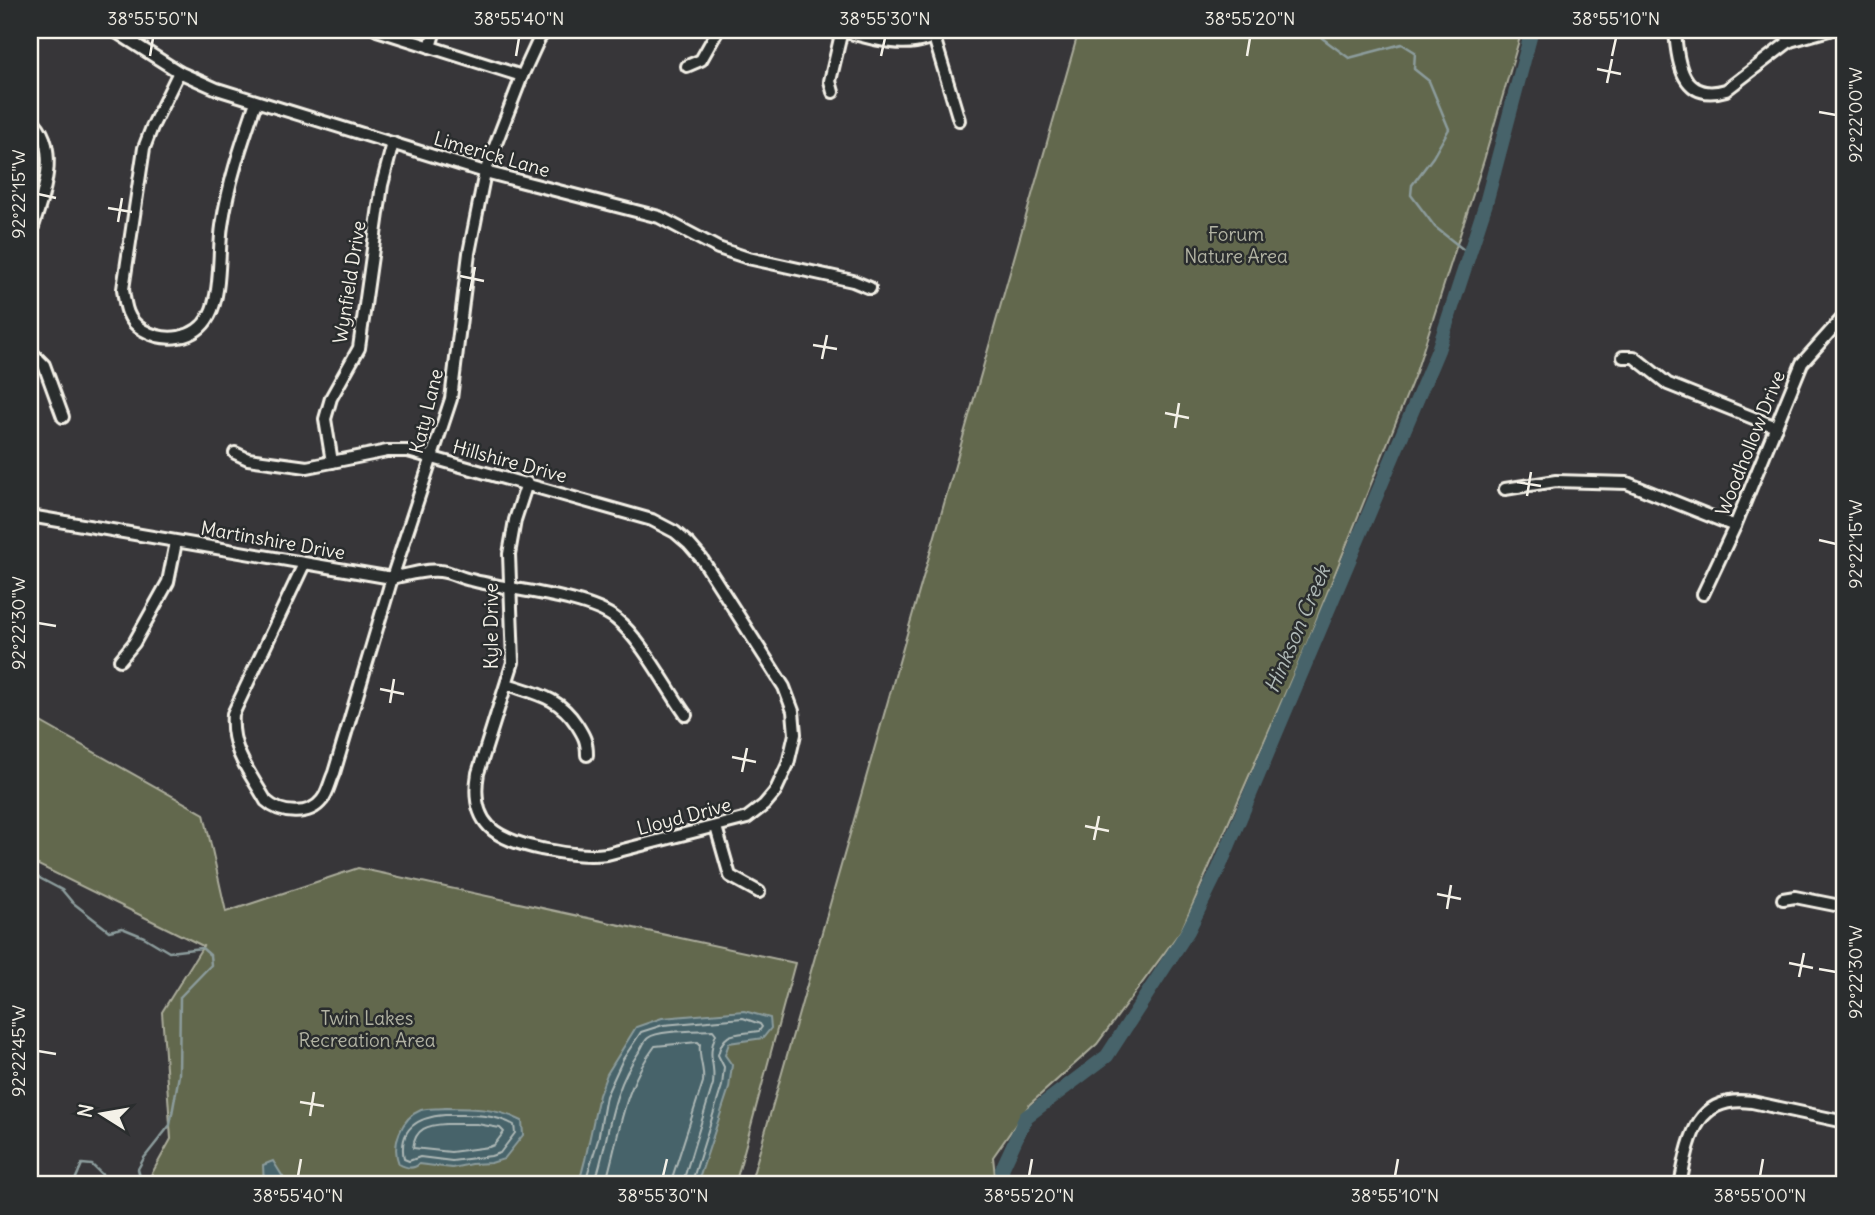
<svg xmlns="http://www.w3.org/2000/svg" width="1875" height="1215" font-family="Delius,sans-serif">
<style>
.green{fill:#62684e;stroke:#abac9b;stroke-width:2}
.water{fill:#46636a;stroke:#8c9c9c;stroke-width:2}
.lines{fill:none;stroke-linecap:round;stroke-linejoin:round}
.shore{stroke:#aeb8b6;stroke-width:2}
.stream{stroke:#8c9c9c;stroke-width:2.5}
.river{stroke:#46636a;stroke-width:14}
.minor-casing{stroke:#f4f1e8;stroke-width:16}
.minor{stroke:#2a2d2e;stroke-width:10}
.ticks{fill:none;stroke:#f4f1e8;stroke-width:2.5}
.labels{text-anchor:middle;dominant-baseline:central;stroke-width:5;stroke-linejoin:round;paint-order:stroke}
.street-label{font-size:19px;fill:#f4f1e8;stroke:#2a2d2e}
.park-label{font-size:19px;fill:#b2b3a3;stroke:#2a2d2e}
.water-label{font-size:21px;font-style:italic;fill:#aeb8b6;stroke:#2a2d2e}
.neatline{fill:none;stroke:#f4f1e8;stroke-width:2.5}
.ticks-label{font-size:18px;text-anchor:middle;fill:#f4f1e8}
</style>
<rect width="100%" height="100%" fill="#373639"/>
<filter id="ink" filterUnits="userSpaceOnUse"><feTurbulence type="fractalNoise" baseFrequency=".0143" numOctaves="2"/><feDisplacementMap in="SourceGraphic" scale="14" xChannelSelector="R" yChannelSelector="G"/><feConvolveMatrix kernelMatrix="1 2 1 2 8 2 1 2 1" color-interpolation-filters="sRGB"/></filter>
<g filter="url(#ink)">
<!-- green -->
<g class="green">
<polygon points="1079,30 1522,30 1484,160 1416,372 1305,648 1182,929 1097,1044 1030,1104 993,1157 996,1185 750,1185"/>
<polygon points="30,716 204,814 226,912 358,868 795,963 735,1185 69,1185 69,1183 146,1184 171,1139 162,1012 203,946 30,861"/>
</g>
<!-- water -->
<g class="water">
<polygon points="744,1011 770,1018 771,1028 763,1038 729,1043 725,1055 732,1065 729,1088 697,1185 576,1185 580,1179 585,1160 599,1095 607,1074 636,1027 662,1018"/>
<path d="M445,1108C473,1108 497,1108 522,1121L523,1135L504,1159L491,1163L471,1164L452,1168L419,1164C413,1170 406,1168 399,1164C391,1145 401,1118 421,1110C428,1108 438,1109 445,1108Z"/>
<polygon points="273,1161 288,1185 264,1185 263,1165"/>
</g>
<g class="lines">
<!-- shore -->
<g class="shore">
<path d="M445,1115C469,1115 493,1113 514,1125L515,1133L500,1153L491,1156L452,1161L420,1157L409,1161L404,1159C398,1128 418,1117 445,1115Z"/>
<path d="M446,1124H477L500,1128L504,1132L494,1145L489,1147L451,1152L413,1148C415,1128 428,1125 446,1124Z"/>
<path d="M584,1185L598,1140L606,1096L623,1059L641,1032L663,1025L743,1018L760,1024L762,1027L759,1031C737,1035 724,1029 718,1055L724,1067L722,1086L691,1185"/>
<path d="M594,1185C610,1137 609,1095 639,1052C642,1048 644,1041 648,1038C658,1030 699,1031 713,1030L716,1034C706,1059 716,1061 713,1084L682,1185"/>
<path d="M605,1185C620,1134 622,1090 655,1046L698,1042L700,1044C698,1058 705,1069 703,1082L673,1175L672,1185"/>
</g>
<!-- stream -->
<g class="stream">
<polyline points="1318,30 1322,38 1349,58 1402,44 1415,52 1414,69 1429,81 1449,129 1433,157 1412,185 1411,195 1435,227 1469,254"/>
<polyline points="30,873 62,890 72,902 109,931 122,928 144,937 169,952 202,948 210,955 211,965 180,997 179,1075 170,1125 144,1158 138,1169 142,1185"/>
<polyline points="73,1185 82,1164 92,1165 113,1185"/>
</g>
<!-- river -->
<polyline class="river" points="1004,1185 1002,1169 1026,1117 1107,1056 1188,931 1219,868 1438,350 1486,203 1532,30"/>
<defs>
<g id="minor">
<polyline points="113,30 179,72 217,89 485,172 659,217 718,248 748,258 853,281 870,288"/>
<polyline points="377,30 522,76"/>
<path d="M837,30C871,37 913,55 943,30"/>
<path d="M1675,30C1677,62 1682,103 1726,90L1790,41L1782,30"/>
<polyline points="934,37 959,120"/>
<polyline points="1790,41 1829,30"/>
<polyline points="133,42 141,30"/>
<polyline points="430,47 435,30"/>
<polyline points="687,66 701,60 718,30"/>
<path d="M179,72L152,127L144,148L123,289C125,306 127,321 143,330C165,343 196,340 209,316C222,293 218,252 222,226C228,183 242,143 256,102"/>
<polyline points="833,92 830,81 842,30"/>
<path d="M30,118C64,148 41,200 30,236"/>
<polyline points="30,351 44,365 63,417"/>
<polyline points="1623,357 1634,357 1668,384 1776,427"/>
<path d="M235,453L248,459L307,467L387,451H408L652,520L675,532L689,544L702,559L784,687L793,711L795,734L788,764L775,792L764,805L747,818L607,854C584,857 564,853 541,849C496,839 469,825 478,773L513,662L509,554L515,520L527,483"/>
<polyline points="332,462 325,419 331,398 359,348 382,185 393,143"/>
<polyline points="1505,489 1556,481 1627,483 1735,526"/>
<path d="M30,516L392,578C407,575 425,569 440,571C451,572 460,578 471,580C508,590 588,596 616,619C642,640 666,687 686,715"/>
<path d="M304,564L233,714C230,750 249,771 266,801C280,814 309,817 322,800C328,793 330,781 334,773L392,578L451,399L469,253L485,172L522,76L539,39L546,30"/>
<polyline points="1703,594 1735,526 1802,363 1845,315"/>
<polyline points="120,660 134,643 168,582 176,542"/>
<path d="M507,684C537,694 559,697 577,725C584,736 587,741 587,755"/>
<polyline points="716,827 730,876 759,892"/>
<polyline points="1783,899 1795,897 1845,907"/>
<path d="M1680,1185C1689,1141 1694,1094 1752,1102L1845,1122"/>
</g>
</defs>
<!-- minor casing -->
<use href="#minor" class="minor-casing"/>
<!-- minor -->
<use href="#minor" class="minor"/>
</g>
</g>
<!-- ticks -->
<path class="ticks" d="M150,56L153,38M516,56L519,38M881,56L885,38M1247,56L1250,38M1612,56L1616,38M1597,69L1621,74M1607,83L1612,59M1819,112L1836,115M38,194L56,198M108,208L132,212M118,222L122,198M460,276L484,281M470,291L475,267M813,345L837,349M822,359L827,335M1165,413L1189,418M1175,428L1179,403M1517,482L1541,486M1527,496L1531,472M1819,540L1836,544M38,623L56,626M380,689L404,694M390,703L394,679M732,757L756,762M742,772L747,748M1085,826L1109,831M1094,840L1099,816M1437,894L1461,899M1447,909L1451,885M1789,963L1813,968M1819,969L1836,972M1799,977L1804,953M38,1051L56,1054M300,1102L324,1106M310,1116L314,1092M298,1176L301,1159M663,1176L667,1159M1029,1176L1032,1159M1395,1176L1398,1159M1760,1176L1763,1159"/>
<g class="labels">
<!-- street labels -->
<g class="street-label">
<text transform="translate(492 154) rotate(16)">Limerick Lane</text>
<text transform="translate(349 282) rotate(-81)">Wynfield Drive</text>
<text transform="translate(426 411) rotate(-76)">Katy Lane</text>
<text transform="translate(1750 443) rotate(-68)">Woodhollow Drive</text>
<text transform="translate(510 461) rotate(15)">Hillshire Drive</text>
<text transform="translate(273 540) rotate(10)">Martinshire Drive</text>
<text transform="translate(491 626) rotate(-90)">Kyle Drive</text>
<text transform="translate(684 816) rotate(-15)">Lloyd Drive</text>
</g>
<!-- park labels -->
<g class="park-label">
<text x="1236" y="234">Forum<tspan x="1236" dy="22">Nature Area</tspan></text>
<text x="367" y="1018">Twin Lakes<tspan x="367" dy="22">Recreation Area</tspan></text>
</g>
<!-- water labels -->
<g class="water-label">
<text transform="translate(1297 629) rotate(-67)">Hinkson Creek</text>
</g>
</g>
<!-- margin -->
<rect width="1875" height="1215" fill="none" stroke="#2a2d2e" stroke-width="77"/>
<!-- north arrow -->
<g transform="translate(102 1114) rotate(281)" stroke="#2a2d2e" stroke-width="5" paint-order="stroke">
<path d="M0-5L12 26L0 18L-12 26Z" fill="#f4f1e8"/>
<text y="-10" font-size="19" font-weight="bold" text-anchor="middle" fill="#f4f1e8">N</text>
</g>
<rect x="38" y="38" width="1798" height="1138" class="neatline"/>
<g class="ticks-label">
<text x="153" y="25">38°55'50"N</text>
<text x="519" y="25">38°55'40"N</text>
<text x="885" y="25">38°55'30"N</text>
<text x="1250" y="25">38°55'20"N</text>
<text x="1616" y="25">38°55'10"N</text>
<text transform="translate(1856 115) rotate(-90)" y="6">92°22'00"W</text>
<text transform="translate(19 194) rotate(-90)" y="6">92°22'15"W</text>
<text transform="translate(1856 544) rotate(-90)" y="6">92°22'15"W</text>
<text transform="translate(19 623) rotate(-90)" y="6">92°22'30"W</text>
<text transform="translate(1856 972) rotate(-90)" y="6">92°22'30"W</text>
<text transform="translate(19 1051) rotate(-90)" y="6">92°22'45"W</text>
<text x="298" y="1202">38°55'40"N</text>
<text x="663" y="1202">38°55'30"N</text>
<text x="1029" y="1202">38°55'20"N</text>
<text x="1395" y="1202">38°55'10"N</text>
<text x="1760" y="1202">38°55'00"N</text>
</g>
</svg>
